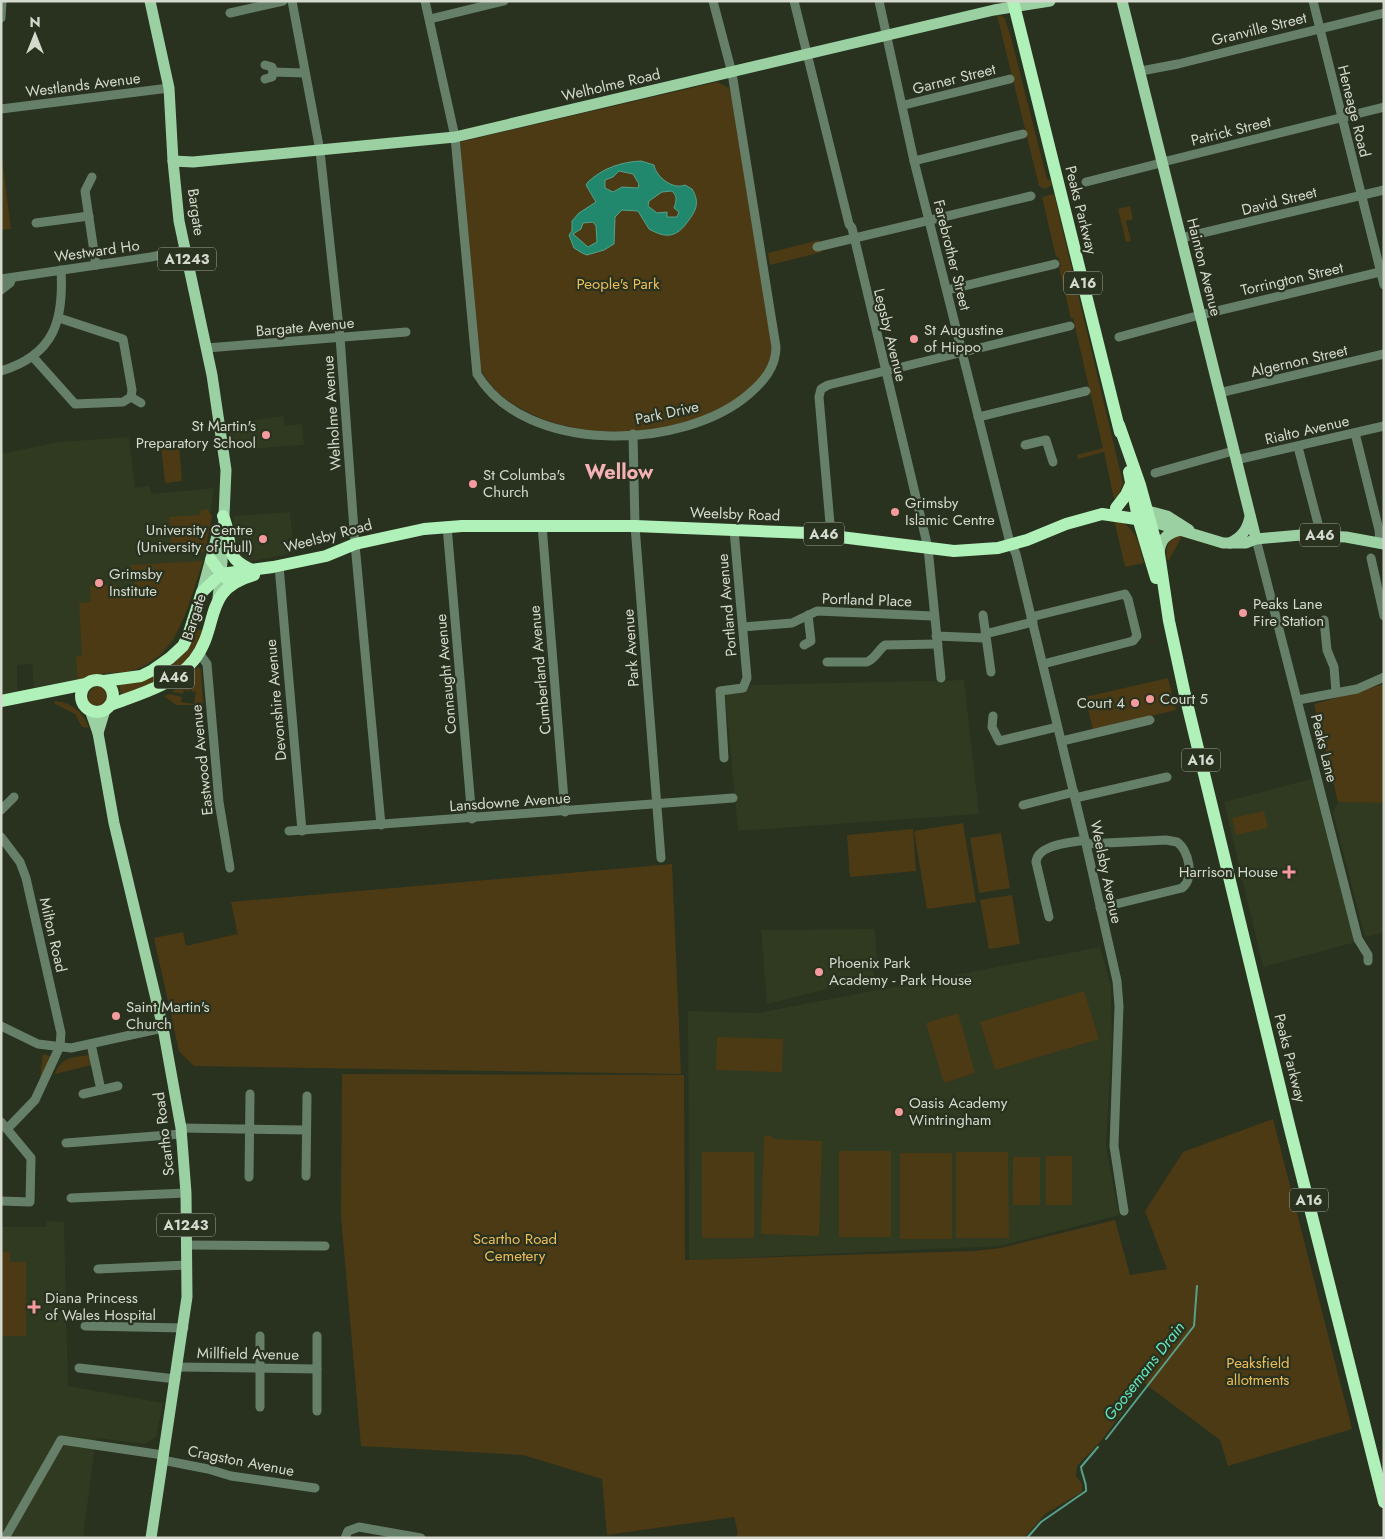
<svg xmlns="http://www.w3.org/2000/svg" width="1385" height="1539" font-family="Jost,sans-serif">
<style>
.built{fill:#2f3a20}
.green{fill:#4c3a15}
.water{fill:#21886d;stroke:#57a18a;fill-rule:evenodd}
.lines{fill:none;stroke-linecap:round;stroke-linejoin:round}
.stream{stroke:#57a18a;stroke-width:2}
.minor{stroke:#657f69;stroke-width:9}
.major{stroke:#9bd1a2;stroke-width:11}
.highway{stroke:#aff1b9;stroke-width:12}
.poi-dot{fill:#f59b9e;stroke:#29311f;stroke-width:2}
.labels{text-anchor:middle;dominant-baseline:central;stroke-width:4.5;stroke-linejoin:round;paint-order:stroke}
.shield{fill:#29311f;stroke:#a1a79a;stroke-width:1}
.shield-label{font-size:14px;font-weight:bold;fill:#d5dace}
.street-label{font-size:15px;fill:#d5dace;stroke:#29311f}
.park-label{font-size:15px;fill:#f0be59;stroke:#29311f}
.poi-label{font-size:15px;fill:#d5dace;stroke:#29311f;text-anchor:start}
.water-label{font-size:16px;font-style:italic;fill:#63e8c0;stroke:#29311f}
.district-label{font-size:20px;font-weight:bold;fill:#f5b1b3;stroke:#29311f}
</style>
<rect width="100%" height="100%" fill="#29311f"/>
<!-- built -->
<g class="built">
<polygon points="284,416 285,426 302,424 304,445 232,450 228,424"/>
<polygon points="129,437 135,488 150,486 151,494 214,488 204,561 174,641 161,655 144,667 132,671 96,674 88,677 78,684 67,682 34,688 32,664 17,665 17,691 1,695 1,454 59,442"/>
<polygon points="290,512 294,553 247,562 232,546 234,516"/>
<polygon points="964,680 979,814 738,831 725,695 745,692 751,685"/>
<polygon points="1314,778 1356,942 1263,967 1224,802"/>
<polygon points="1338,802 1384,803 1384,933 1365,937 1333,813"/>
<polygon points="875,929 877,963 873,964 875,981 842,985 767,1004 761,930"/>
<polygon points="1100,947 1111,987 1112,1039 1106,1147 1119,1215 1001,1246 689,1260 688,1011 758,1013"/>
<polygon points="47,1221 64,1222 68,1386 163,1403 156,1437 145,1444 96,1438 83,1538 1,1538 1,1227 46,1227"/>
</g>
<!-- green -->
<g class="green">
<polygon points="997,15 1004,17 1010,34 1047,179 1051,181 1052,185 1045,189 1039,186"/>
<path d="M717,82L729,88L737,118L775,350C771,358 769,368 764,375C758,384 742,397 733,402C672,437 582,444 520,408C502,398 487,385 479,365L460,142Z"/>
<polygon points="1,151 11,229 1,230"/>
<polygon points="1054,194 1123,483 1119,495 1114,499 1104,452 1078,459 1077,455 1103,448 1073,318 1071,319 1059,267 1061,266 1058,256 1056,257 1042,197"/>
<polygon points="1130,206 1133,219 1126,221 1131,241 1126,242 1118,209"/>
<polygon points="819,240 822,252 770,265 768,253"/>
<polygon points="179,444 182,481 165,483 161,446"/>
<polygon points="207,509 212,516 205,552 174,553 171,550 169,517 199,515 201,510"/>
<path d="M1114,519C1135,525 1139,543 1144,563L1125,567Z"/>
<path d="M1174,536H1182L1168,562C1165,553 1166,542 1174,536Z"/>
<path d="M203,561C189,601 180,656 133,670C113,676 95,669 78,683L76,656H82L79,603L91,602L90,586L114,584C122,594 133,591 136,579L130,565Z"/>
<path d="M197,629L205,631L183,668L121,698L119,684C162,677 177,668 197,629Z"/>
<polygon points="198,667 201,670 203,705 176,705 164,696 169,694 182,697 181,702 194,704 196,692 191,691 195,670"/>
<polygon points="191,677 189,691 184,690 183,694 172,692"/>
<polygon points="1168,678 1176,710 1093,730 1085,697"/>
<polygon points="1384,684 1384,803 1338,802 1314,704"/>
<circle cx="99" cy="697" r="11"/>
<path d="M55,701C73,703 83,712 89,728L82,727L75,714L55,704Z"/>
<polygon points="1264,811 1268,828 1236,835 1232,818"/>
<polygon points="963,823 976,902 927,909 914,831"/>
<polygon points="913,829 916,871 850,877 847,835"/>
<polygon points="1001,833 1010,888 979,893 970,838"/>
<polygon points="672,864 681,1074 194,1066 179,1051 154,938 183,932 186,946 237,934 239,941 231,902"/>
<polygon points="1012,895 1020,944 989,949 980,900"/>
<polygon points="1084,991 1099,1039 995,1070 980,1022"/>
<polygon points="958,1013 975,1073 944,1083 926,1023"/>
<polygon points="717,1037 783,1039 782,1072 716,1070"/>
<polygon points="43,1054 50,1056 51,1060 40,1080"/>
<path d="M90,1055L92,1065L55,1074C61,1057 73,1057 90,1055Z"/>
<polygon points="342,1074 684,1075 685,1260 973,1251 1001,1248 1115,1220 1130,1275 1167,1269 1145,1211 1183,1152 1273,1119 1352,1429 1228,1466 1220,1440 1144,1383 1101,1441 1077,1466 1076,1476 1082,1484 1082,1492 1045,1514 1024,1538 735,1538 738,1533 734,1517 607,1535 602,1479 523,1455 361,1446 341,1216"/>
<polygon points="764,1136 772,1136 773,1139 822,1141 819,1236 761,1234"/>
<rect x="839" y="1151" width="52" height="86"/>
<rect x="702" y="1152" width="52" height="86"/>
<polygon points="956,1152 1008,1152 1009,1238 956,1238"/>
<rect x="900" y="1153" width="52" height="86"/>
<rect x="1046" y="1156" width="26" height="49"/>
<rect x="1013" y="1157" width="27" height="48"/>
<polygon points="1,1252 10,1252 10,1262 26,1262 26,1336 1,1336"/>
</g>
<!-- water -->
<path class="water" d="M641,161L654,165C656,177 673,190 685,185L692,189C701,204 695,212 686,224C675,238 665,238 649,229L638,211L622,210L615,217L614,244L604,250L587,255L582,253L574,248L569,235L572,231V221L579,213L596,202L586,185L588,182C603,168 621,162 641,161ZM619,171L633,174L639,184L638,188L622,187L613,192L605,188V180L613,177ZM662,192L672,191C678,197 676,201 674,208L679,212L677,217H667V212L657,213L648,206L649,201ZM593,222L596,226L597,242L588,247L573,234L581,229L583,223Z"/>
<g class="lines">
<!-- stream -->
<g class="stream">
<polyline points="1106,1439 1194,1326 1197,1286"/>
<path d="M1027,1538L1041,1522L1086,1491C1087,1482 1082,1476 1081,1467L1098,1447"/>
</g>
<!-- minor -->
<g class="minor">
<polyline points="292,1 320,151 340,337 355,544 381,825"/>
<path d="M425,1L455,137L477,374C525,455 683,451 749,394C764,381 776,367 776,347L732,73L713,1"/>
<polyline points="794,1 849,224 852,228 928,548 941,678"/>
<polyline points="879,1 914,161 1009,539 1016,554 1086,844 1117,981 1119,1006 1114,1146 1124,1211"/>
<polyline points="1313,1 1384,285"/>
<polyline points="230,13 283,1"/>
<polyline points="1,18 2,1"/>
<polyline points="430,19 504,1"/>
<polyline points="265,65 272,67 273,72"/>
<polyline points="1141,71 1178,64 1384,13"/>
<polyline points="265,79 272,77 273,72 304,73"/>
<polyline points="904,105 1010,79"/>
<polyline points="1,109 169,88"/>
<polyline points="914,161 1023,134"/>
<polyline points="92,177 85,191 96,265"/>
<polyline points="1086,182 1157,164 1162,160 1167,161 1384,107"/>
<polyline points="36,223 89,216"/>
<polyline points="1181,238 1384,190"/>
<polyline points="817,247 1031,196"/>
<polyline points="1,279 151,257 185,250"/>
<polyline points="1,290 10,283 12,278"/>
<polyline points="947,290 1055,264"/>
<polyline points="1119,337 1200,315 1384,271"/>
<polyline points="207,348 406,332"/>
<polyline points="33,357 75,404 123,402 131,397 132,390 123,339 59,318"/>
<path d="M1,371C54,355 64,321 61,270"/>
<polyline points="1219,393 1384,354"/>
<polyline points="131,397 141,403"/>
<polyline points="978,417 1086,391"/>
<polyline points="1355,433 1379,530 1380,543"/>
<polyline points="633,434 635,526 661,858"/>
<polyline points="1025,445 1046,440 1053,462"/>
<polyline points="1298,447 1321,535"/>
<polyline points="1236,460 1384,426"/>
<polyline points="1155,473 1233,451"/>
<polyline points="542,525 565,812"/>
<polyline points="447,526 472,819"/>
<polyline points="831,535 819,397 821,389 828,385 1070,326"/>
<polyline points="1256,539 1358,939 1368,955 1368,961"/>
<polyline points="1371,558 1384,616"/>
<polyline points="279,566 302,831"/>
<polyline points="983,615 991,672"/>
<polyline points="1031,617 1125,594 1128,599 1137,636 1133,641 1043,664"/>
<polyline points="1324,620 1327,650 1334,667 1336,692"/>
<polyline points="743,627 792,623 817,611 933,616"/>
<polyline points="985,634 1033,622"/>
<polyline points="936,636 985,638"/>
<polyline points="804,645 811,641 808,615"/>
<polyline points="199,653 207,664 219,802 230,868"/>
<path d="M827,662H867C876,658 878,650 885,645L938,644"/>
<polyline points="1298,700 1357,689 1384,677"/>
<polyline points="993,716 992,727 999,741 1057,727"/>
<polyline points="1062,741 1150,720"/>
<polyline points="724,758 720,691 743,688 747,678 734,530"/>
<polyline points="1075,798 1167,777"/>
<polyline points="1023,805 1074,792"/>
<polyline points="1,810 14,797"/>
<polyline points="289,831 733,798"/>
<polyline points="1,837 20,862 26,878 61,1033 60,1046 35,1100 7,1129"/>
<path d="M1086,844L1166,840L1177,842C1189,850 1195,879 1182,888L1100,908"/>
<path d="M1049,917L1036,862C1038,844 1071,843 1085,840"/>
<polyline points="1,1026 38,1044 71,1048 163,1028"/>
<polyline points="91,1044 101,1090"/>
<polyline points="83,1094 118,1086"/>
<polyline points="1,1122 31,1158 30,1202 1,1201"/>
<polyline points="181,1128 305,1130"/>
<polyline points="66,1143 181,1134"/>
<polyline points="306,1176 307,1096"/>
<polyline points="249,1177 250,1094"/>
<polyline points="71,1198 186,1193"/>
<polyline points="187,1245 325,1246"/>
<polyline points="98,1269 187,1265"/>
<polyline points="85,1326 184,1328"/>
<polyline points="317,1336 317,1411"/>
<polyline points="178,1367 317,1369"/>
<polyline points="79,1368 176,1379"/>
<polyline points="260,1407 260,1336"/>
<polyline points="162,1460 208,1469 231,1476 315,1488"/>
<polyline points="5,1538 61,1440 163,1455"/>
<polyline points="345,1538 348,1531 359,1527 421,1538"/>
</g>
<!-- major -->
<g class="major">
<polyline points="150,1 169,88 173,161 179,221 212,375 226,470 222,562 218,598"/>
<polyline points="1122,1 1256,539"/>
<polyline points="173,161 193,162 455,137 994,10 1050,1"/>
<polyline points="1148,511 1167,516 1189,530"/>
<polyline points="1150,521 1223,543 1246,543 1256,539 1301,535 1346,537 1384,544"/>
<path d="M1230,543C1242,537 1247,530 1250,517"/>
<path d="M1159,554C1160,540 1166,533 1181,530"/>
<polyline points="202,592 218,532"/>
<polyline points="90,710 98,733 114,823 163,1028 181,1128 186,1193 187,1297 151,1538"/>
<polyline points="98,733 105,710"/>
</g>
<!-- highway -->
<g class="highway">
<polyline points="1013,1 1120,432"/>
<polyline points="1119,425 1140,485 1159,554 1169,621 1185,695 1289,1125 1384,1502"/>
<polyline points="1129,472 1138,518 1156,578"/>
<polyline points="1116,508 1126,495 1131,484"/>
<path d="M223,516C234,539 221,557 250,569"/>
<polyline points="211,560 221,574 227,579"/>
<circle cx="97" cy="696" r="16"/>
<polyline points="104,681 141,676 153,670 170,658 183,646 188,636 202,592 221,574 273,567 326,556 355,544 424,529 462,526 635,526 808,533 954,551 998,548 1027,540 1066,524 1102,514 1150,521"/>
<polyline points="1,701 86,684"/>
<path d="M110,705C139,694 174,685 194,660C221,625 201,590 254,575"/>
</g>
</g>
<!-- markers -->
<g class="poi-dot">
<circle cx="914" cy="339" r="5"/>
<circle cx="266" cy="435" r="5"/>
<circle cx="473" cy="484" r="5"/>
<circle cx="895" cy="512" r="5"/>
<circle cx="263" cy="539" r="5"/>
<circle cx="99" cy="583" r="5"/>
<circle cx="1243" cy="613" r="5"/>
<circle cx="1150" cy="699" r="5"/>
<circle cx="1135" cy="703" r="5"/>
<path d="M1286.5 864.5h5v5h5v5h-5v5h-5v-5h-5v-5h5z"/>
<circle cx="819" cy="972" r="5"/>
<circle cx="116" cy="1016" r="5"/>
<circle cx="899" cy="1112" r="5"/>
<path d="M31.5 1299.5h5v5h5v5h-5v5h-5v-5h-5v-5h5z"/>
</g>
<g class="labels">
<!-- shield labels -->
<g class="shield">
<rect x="158" y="247.5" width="58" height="23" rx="4"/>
<rect x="1064" y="271.5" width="38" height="23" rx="4"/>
<rect x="804" y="522.5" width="40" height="23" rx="4"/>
<rect x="1300" y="523.5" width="40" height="23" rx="4"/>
<rect x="154" y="665.5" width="40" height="23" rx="4"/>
<rect x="1182" y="748.5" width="38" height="23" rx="4"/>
<rect x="1290" y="1188.5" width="38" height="23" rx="4"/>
<rect x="157" y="1213.5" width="58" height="23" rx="4"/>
</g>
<g class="shield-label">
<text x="187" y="259">A1243</text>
<text x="1083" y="283">A16</text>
<text x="824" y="534">A46</text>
<text x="1320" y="535">A46</text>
<text x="174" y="677">A46</text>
<text x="1201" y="760">A16</text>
<text x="1309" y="1200">A16</text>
<text x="186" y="1225">A1243</text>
</g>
<!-- street labels -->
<g class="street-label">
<text transform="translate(1259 29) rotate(-14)">Granville Street</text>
<text transform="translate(954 79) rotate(-14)">Garner Street</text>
<text transform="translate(83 85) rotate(-7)">Westlands Avenue</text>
<text transform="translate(611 85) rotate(-13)">Welholme Road</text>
<text transform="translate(1354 111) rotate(76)">Heneage Road</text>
<text transform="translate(1231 131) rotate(-14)">Patrick Street</text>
<text transform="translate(1279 201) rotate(-14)">David Street</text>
<text transform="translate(1081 210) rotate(76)">Peaks Parkway</text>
<text transform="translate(196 212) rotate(82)">Bargate</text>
<text transform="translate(97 251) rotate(-8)">Westward Ho</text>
<text transform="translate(952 255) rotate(76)">Farebrother Street</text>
<text transform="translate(1204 267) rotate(76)">Hainton Avenue</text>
<text transform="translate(1292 279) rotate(-13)">Torrington Street</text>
<text transform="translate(305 327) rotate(-5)">Bargate Avenue</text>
<text transform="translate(890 335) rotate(76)">Legsby Avenue</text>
<text transform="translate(1299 361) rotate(-13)">Algernon Street</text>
<text transform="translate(332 413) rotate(-94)">Welholme Avenue</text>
<text transform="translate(667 413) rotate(-12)">Park Drive</text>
<text transform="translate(1307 430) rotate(-13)">Rialto Avenue</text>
<text transform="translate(735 514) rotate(2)">Weelsby Road</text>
<text transform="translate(328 536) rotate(-15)">Weelsby Road</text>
<text transform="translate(867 600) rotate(2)">Portland Place</text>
<text transform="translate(727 605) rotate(-95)">Portland Avenue</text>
<text transform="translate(194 617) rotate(-72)">Bargate</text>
<text transform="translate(631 648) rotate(-94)">Park Avenue</text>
<text transform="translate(540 670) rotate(-95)">Cumberland Avenue</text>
<text transform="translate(446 674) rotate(-95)">Connaught Avenue</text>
<text transform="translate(276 700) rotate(-95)">Devonshire Avenue</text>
<text transform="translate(1324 748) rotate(76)">Peaks Lane</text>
<text transform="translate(202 760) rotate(-96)">Eastwood Avenue</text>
<text transform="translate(510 802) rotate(-4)">Lansdowne Avenue</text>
<text transform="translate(1106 872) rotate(78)">Weelsby Avenue</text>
<text transform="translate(53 935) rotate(77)">Milton Road</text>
<text transform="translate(1290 1058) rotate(76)">Peaks Parkway</text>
<text transform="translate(164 1134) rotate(-97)">Scartho Road</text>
<text transform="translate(248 1354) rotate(1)">Millfield Avenue</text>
<text transform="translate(241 1461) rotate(11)">Cragston Avenue</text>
</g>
<!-- park labels -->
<g class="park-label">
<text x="618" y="284">People's Park</text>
<text x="515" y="1239">Scartho Road<tspan x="515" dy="17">Cemetery</tspan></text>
<text x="1258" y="1363">Peaksfield<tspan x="1258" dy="17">allotments</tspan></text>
</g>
<!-- poi labels -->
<g class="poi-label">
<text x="924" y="330">St Augustine<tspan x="924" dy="17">of Hippo</tspan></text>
<text x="256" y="426" text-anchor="end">St Martin's<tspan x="256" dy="17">Preparatory School</tspan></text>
<text x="483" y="475">St Columba's<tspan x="483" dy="17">Church</tspan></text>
<text x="905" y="503">Grimsby<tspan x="905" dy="17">Islamic Centre</tspan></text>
<text x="253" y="530" text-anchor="end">University Centre<tspan x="253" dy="17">(University of Hull)</tspan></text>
<text x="109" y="574">Grimsby<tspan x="109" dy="17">Institute</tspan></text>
<text x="1253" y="604">Peaks Lane<tspan x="1253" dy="17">Fire Station</tspan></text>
<text x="1160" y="699">Court 5</text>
<text x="1125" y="703" text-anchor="end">Court 4</text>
<text x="1278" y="872" text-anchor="end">Harrison House</text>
<text x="829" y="963">Phoenix Park<tspan x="829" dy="17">Academy - Park House</tspan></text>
<text x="126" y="1007">Saint Martin's<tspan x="126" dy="17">Church</tspan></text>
<text x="909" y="1103">Oasis Academy<tspan x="909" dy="17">Wintringham</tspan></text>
<text x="45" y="1298">Diana Princess<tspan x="45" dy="17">of Wales Hospital</tspan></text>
</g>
<!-- water labels -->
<g class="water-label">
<text transform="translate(1144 1371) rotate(-52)">Goosemans Drain</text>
</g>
<!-- district labels -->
<g class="district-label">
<text x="619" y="472">Wellow</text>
</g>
</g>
<!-- border -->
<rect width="1385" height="1539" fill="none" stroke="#d5dace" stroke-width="5"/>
<!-- north arrow -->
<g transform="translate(35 35)" stroke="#29311f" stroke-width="4" paint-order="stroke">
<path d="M0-4L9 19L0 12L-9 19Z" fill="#d5dace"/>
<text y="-8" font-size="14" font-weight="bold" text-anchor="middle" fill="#d5dace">N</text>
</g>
</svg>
